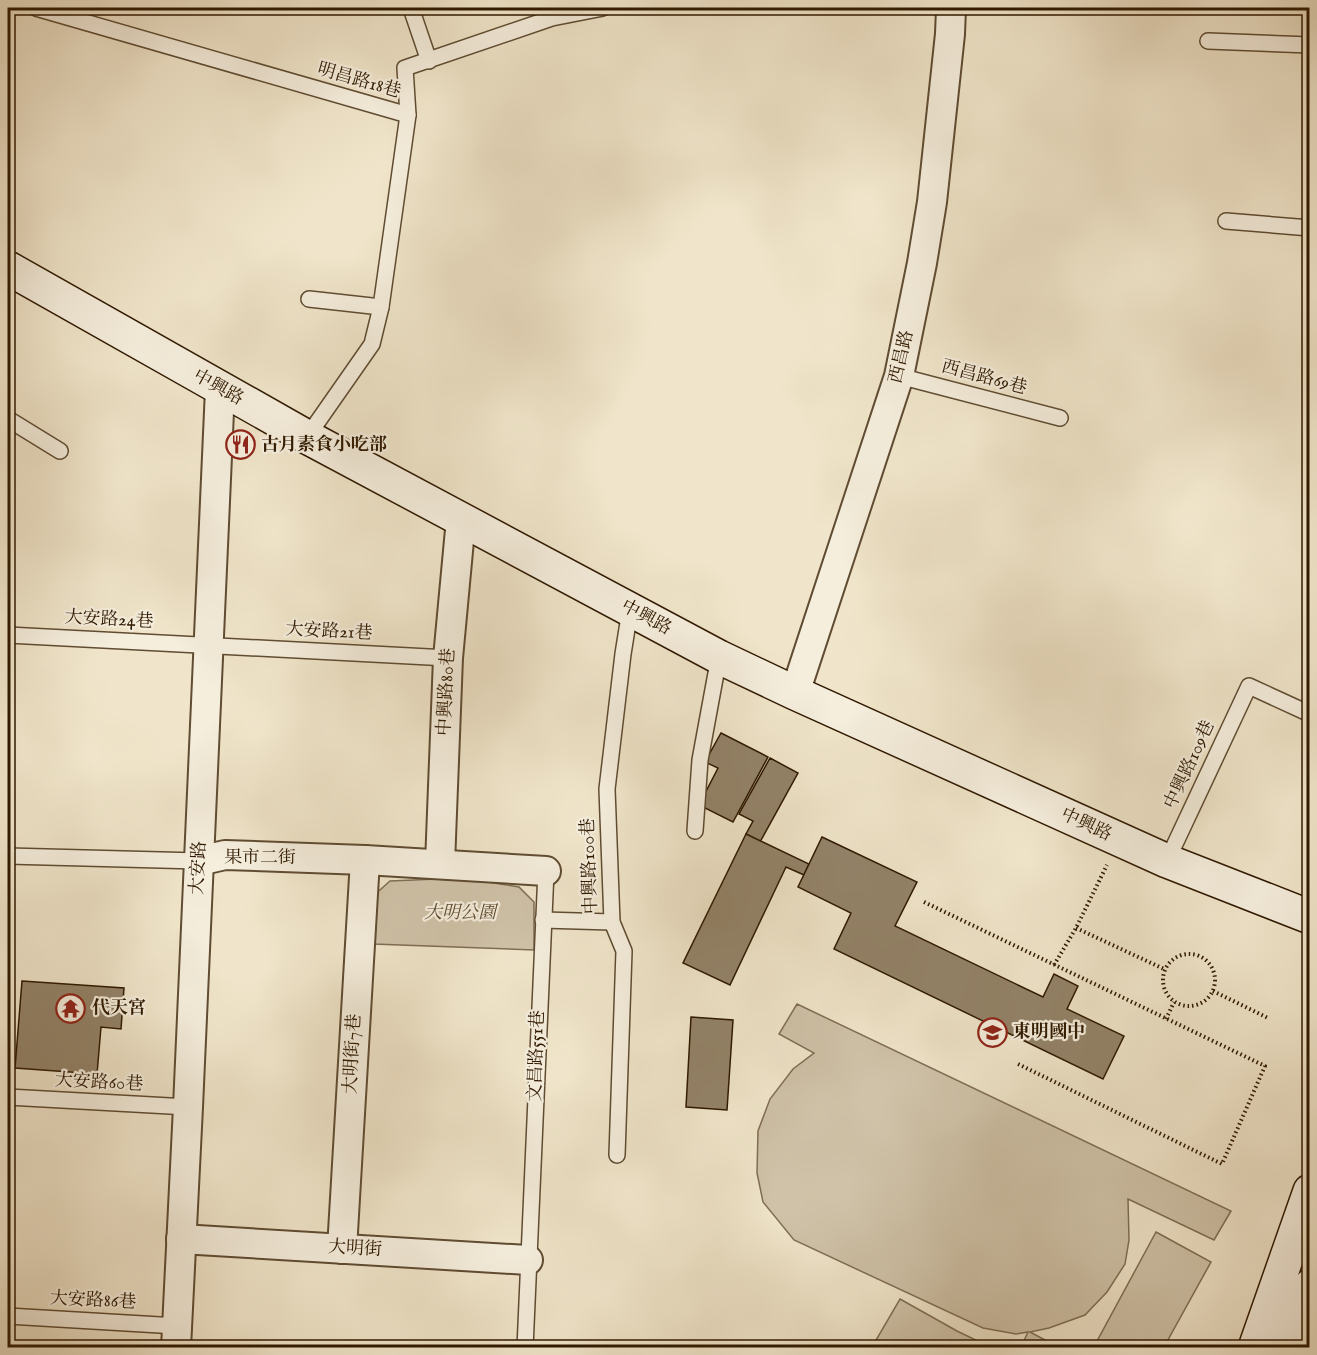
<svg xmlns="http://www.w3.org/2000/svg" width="1317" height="1355" font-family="'IM FELL English','Noto Serif TC',serif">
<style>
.green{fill:#cfc2a8;stroke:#7f6e54;stroke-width:1.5}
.building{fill:#938369;stroke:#2f1900;stroke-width:1.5}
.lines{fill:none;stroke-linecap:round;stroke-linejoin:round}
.lane-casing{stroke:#5f4c32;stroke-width:18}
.street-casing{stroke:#5f4c32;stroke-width:32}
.secondary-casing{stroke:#2f1900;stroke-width:36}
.path{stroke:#2f1900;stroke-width:4;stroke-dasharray:1.5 3;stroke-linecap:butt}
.lane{stroke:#f5eedd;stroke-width:15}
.street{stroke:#f5eedd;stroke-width:28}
.secondary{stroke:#f5eedd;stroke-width:33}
.labels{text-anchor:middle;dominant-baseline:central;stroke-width:4.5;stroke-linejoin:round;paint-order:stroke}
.street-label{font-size:18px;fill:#2f1900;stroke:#f5eedd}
.poi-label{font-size:18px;font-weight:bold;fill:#2f1900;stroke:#f5eedd;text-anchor:start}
.park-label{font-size:18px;font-style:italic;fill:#5f4c32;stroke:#f5eedd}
</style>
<rect width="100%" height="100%" fill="#f0e5ca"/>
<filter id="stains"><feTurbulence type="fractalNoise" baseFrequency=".00333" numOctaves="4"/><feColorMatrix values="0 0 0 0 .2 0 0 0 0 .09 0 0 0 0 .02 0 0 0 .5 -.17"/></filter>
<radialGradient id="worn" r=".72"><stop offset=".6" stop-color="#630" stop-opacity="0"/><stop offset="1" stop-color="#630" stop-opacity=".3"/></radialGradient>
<!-- green -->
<g class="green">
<polygon points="461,878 519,887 534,902 534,950 373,944 372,897 390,881"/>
<polygon points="797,1004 1231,1211 1214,1240 1128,1199 1129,1240 1125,1264 1107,1292 1085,1315 1049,1328 1030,1332 1058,1347 1021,1347 1028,1332 1016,1334 983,1328 794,1240 763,1202 757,1173 758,1131 770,1099 793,1069 814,1053 779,1034"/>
<polygon points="1156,1232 1211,1262 1164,1347 1104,1347 1096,1343"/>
<polygon points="900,1299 957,1331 990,1347 872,1347"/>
</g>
<!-- building -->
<g class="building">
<polygon points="721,733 768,757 733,822 699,805 718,768 705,762"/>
<polygon points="770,758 798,773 760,842 746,834 753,821 739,814"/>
<polygon points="746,834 809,864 804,875 786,867 730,985 683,963"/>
<polygon points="822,837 917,882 895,926 1043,997 1054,974 1078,986 1067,1009 1124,1036 1103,1079 834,949 851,913 798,887"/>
<polygon points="22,981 124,988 121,1029 101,1027 97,1074 15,1068"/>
<polygon points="691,1017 733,1020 727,1110 686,1107"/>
<polygon points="689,1341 801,1348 689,1348"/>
</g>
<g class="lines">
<defs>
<g id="lane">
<polyline points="36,8 408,115 381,307 372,344 307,437"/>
<polyline points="411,8 429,61"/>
<polyline points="1208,41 1310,45"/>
<polyline points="408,115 405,68 552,18 603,8"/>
<polyline points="1226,221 1310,228"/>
<polyline points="309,299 381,307"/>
<polyline points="899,376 1060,418"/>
<polyline points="8,419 60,451"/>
<polyline points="8,635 448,658"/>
<polyline points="695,831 700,760 719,657"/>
<polyline points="8,856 199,861"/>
<polyline points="1167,861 1249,686 1310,714"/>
<polyline points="543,920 612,922"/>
<polyline points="8,1097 188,1107"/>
<polyline points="617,1155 624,951 612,922 607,789 623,654 630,610"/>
<polyline points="8,1316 177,1326"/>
<polyline points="525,1348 546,871"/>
</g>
<g id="street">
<polyline points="795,693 899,376 922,263 932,202 950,34 951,8"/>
<polyline points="199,861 225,855 365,860 546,871"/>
<polyline points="440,864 448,658 461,519"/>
<polyline points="181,1239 528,1260"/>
<polyline points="342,1249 365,860"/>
<polyline points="176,1348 188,1107 220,389"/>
</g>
<g id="secondary">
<polyline points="8,268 307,437 719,657 795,693 1167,861 1310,917"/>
<polyline points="1255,1348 1310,1191"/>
<polyline points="1289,1348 1310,1286"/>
</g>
</defs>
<!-- lane casing -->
<use href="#lane" class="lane-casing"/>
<!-- street casing -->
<use href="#street" class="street-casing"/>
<!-- secondary casing -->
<use href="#secondary" class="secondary-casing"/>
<!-- path -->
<g class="path">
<polyline points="924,902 1265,1066 1222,1164 1018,1064"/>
<polyline points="1076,928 1164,969"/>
<circle cx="1189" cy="980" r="26"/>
<polyline points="1054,965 1076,928 1107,865"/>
<polyline points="1213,991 1268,1018"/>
<polyline points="1166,1019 1174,1002"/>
</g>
<!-- lane -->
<use href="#lane" class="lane"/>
<!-- street -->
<use href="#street" class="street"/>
<!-- secondary -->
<use href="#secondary" class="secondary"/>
</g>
<!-- icons -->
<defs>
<symbol id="restaurant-ring" viewBox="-11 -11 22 22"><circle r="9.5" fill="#f5eedd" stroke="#8f2418" stroke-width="1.5"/><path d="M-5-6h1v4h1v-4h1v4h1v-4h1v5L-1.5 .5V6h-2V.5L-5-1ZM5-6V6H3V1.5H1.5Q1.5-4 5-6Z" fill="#8f2418"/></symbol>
<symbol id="temple-ring" viewBox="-11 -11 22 22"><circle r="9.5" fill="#f5eedd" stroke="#8f2418" stroke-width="1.5"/><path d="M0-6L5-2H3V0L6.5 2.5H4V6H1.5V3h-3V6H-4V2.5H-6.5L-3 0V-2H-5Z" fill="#8f2418"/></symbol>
<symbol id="school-ring" viewBox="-11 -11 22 22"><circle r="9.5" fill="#f5eedd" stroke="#8f2418" stroke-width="1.5"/><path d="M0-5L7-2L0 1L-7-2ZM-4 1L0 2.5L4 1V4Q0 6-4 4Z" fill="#8f2418"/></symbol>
</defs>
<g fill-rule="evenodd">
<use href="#restaurant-ring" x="224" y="428" width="33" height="33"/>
<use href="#temple-ring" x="54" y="992" width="33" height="33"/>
<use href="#school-ring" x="976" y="1016" width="33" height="33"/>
</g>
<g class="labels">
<!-- street labels -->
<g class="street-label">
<text transform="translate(359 81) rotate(16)">明昌路18巷</text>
<text transform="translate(902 357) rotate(-77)">西昌路</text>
<text transform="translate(984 378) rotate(15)">西昌路69巷</text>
<text transform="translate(218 388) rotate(29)">中興路</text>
<text transform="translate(646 618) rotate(28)">中興路</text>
<text transform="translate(109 620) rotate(3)">大安路24巷</text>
<text transform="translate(329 632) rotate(3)">大安路21巷</text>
<text transform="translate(447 692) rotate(-87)">中興路80巷</text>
<text transform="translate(1190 765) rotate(-65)">中興路109巷</text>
<text transform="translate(1086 825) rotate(25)">中興路</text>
<text x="260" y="858">果市二街</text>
<text transform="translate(590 866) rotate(-92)">中興路100巷</text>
<text transform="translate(199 868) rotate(-87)">大安路</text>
<text transform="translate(353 1054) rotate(-87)">大明街7巷</text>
<text transform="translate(537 1056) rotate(-88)">文昌路551巷</text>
<text transform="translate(99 1083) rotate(3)">大安路60巷</text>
<text transform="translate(355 1249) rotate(3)">大明街</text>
<text transform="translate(93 1301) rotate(3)">大安路86巷</text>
</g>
<!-- poi labels -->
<g class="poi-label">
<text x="261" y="445">古月素食小吃部</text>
<text x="92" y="1008">代天宮</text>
<text x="1013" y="1032">東明國中</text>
</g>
<!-- park labels -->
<g class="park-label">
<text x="460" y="913">大明公園</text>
</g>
</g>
<!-- margin -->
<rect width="1317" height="1355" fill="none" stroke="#f0e5ca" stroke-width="30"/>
<rect x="9" y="9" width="1299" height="1337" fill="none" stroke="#2f1900" stroke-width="3"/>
<rect x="15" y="15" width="1287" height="1325" fill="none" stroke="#2f1900" stroke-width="1.5"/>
<rect width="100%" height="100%" filter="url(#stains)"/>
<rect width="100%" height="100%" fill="url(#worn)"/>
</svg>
